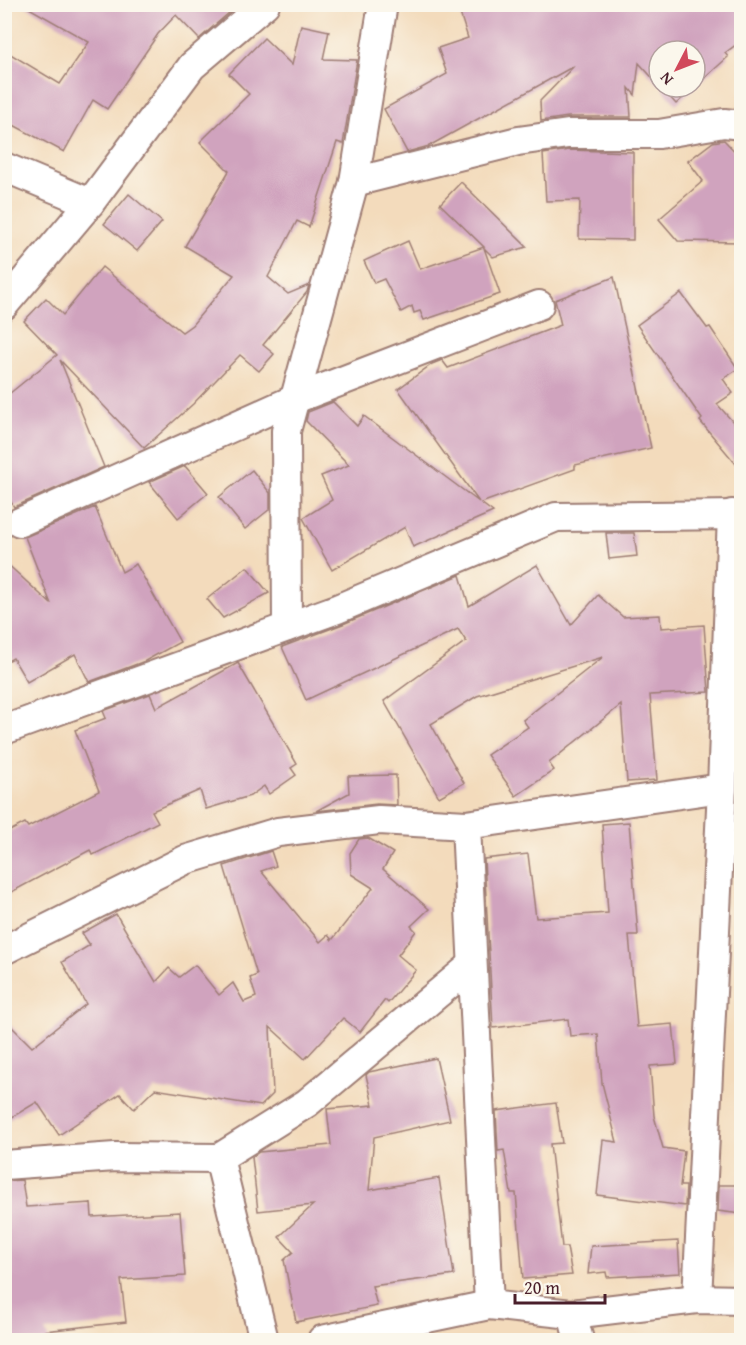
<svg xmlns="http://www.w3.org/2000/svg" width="746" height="1345" font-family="'Gentium Book Plus',serif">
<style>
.building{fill:#d0a3be}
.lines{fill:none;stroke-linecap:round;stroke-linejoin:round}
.street-casing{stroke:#9e7d74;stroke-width:32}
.street{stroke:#fff;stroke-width:28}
</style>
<rect width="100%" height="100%" fill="#fbf7ec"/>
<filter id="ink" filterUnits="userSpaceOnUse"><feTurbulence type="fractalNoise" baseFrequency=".0167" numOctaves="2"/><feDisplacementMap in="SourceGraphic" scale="12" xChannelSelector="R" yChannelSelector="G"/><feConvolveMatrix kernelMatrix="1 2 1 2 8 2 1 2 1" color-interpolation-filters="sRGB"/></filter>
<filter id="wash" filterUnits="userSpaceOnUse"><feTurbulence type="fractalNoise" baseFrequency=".008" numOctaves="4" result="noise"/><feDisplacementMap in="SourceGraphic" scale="24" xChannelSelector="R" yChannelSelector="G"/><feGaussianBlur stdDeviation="1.35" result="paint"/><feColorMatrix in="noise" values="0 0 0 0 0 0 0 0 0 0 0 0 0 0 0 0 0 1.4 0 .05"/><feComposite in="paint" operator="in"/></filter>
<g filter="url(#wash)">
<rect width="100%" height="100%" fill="#f3dbbc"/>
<g id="blocks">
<!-- building -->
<g class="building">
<polygon points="22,4 239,4 199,39 176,15 158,34 107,109 93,100 64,152 4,120 4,50 60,84 89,42"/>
<polygon points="457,4 741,4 741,41 725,53 728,57 676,104 661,87 695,87 695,51 659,51 659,85 639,63 635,95 629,88 631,117 568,117 541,121 540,101 574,66 429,146 407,152 384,109 447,74 438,48 468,38"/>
<polygon points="301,25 329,31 323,59 357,60 343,144 337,142 309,227 297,221 268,277 288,294 309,285 307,292 263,345 274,354 259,371 240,355 193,404 144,448 60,360 104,467 14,507 4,489 4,398 57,355 24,321 46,298 63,315 102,267 182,332 192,325 234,275 185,246 229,171 200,142 249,94 229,74 264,38 292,65"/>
<polygon points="724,140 741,158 741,242 678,241 659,219 703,181 688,161 713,142"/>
<polygon points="569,150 633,152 633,240 579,239 580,200 546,201 543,154"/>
<polygon points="461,182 527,247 493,257 484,248 500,294 424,320 420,311 414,313 412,306 401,312 384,279 374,283 364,261 408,241 420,269 484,247 440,204"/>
<polygon points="129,194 162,222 137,251 104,224"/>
<polygon points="614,277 651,448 575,465 575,469 481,503 493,512 413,547 405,527 332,570 303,518 332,500 321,476 349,465 306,421 308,412 333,402 357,426 364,416 479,502 398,389 432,364 442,360 448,368 561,325 555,300"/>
<polygon points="681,293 707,328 710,327 738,369 723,379 733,393 717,404 741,431 741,470 700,421 702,419 637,325"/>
<polygon points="185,466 208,493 178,518 149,482"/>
<polygon points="252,470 270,493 270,509 245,529 219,497"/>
<polygon points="95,507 122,572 136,564 180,642 145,661 89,682 75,654 27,682 13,658 4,663 4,561 51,604 25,537"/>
<polygon points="606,533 634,533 637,556 609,559"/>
<polygon points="537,565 571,625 598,595 623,617 660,615 661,628 704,625 709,692 650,695 657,780 627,782 621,705 549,763 554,770 516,796 487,755 528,727 523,720 603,657 477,696 431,724 464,783 439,797 384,701 466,641 458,629 306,700 282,647 343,624 460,575 469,606"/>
<polygon points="247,567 269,593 223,618 207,599"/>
<polygon points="238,663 297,764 291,768 296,775 269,794 264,786 250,796 206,809 200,790 152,811 158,822 93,855 90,850 4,896 4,834 25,823 28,827 99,791 75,730 106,718 103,711 150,694 156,708"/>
<polygon points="396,775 397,805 377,804 316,811 349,793 348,776"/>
<polygon points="629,822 638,935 629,935 637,1027 673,1024 677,1064 650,1066 654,1116 663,1148 684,1151 680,1186 686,1186 685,1206 597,1195 603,1140 617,1142 602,1083 598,1034 570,1036 568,1019 493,1028 484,859 528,854 536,918 608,913 602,824"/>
<polygon points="368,838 393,853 383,869 429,909 411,926 416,931 398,955 416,970 388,1003 385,1000 360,1032 343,1018 305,1059 270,1027 273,1094 261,1106 155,1089 134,1109 120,1094 59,1135 37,1102 4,1122 4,1019 32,1047 86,1004 62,962 90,945 82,933 116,914 156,982 169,968 179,977 195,965 219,995 233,983 244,1002 256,997 250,978 257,975 224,866 271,851 276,866 261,871 320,942 328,935 332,940 373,888 351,874 350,853 359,839"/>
<polygon points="436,1058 450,1120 374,1137 369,1190 439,1178 454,1275 372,1286 377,1306 296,1322 284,1260 293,1252 279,1237 313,1205 258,1211 252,1157 259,1152 331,1145 327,1109 373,1105 366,1075 369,1072"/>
<polygon points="556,1103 562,1143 550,1144 562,1247 567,1247 572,1275 523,1279 516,1193 511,1193 504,1150 498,1151 496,1111"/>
<polygon points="22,1180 26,1207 91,1203 92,1217 180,1212 185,1276 121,1280 126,1322 45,1331 50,1341 4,1341 4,1181"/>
<polygon points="719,1185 741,1185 741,1214 718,1211"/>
<polygon points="678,1241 680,1273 607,1277 606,1272 588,1274 591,1246"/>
</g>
</g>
</g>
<g filter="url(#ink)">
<use href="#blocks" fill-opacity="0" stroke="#9e7d74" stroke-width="1.5"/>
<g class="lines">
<defs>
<g id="street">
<polyline points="4,167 90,203"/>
<polyline points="354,182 518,141 568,134 659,134 724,123 742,125"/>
<polyline points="4,305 90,203 192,66 265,4"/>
<polyline points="20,522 295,399 539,305"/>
<polyline points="287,627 286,431 354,182 383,4"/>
<polyline points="4,730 337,609 556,517 742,515"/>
<polyline points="466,825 489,1305"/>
<polyline points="4,950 185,860 278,832 379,820 466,825 722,788"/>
<polyline points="219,1158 264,1340"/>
<polyline points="4,1165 115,1157 219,1158 307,1103 472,965"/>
<polyline points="697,1299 722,788 732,514"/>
<polyline points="572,1314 579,1340"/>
<polyline points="322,1340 489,1305 572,1314 697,1299 742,1300"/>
</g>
</defs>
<!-- street casing -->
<use href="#street" class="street-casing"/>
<!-- street -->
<use href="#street" class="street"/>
</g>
</g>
<!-- margin -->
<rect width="746" height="1345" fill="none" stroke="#fbf7ec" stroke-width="24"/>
<!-- north arrow -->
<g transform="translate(677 69) rotate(228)"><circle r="28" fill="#fbf7ec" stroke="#b4a19f" stroke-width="1.5"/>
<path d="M0-4.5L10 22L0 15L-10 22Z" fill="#d1495b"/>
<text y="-9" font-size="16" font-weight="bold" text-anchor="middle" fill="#4a1f2b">N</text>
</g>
<!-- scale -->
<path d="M515 1294v9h90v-9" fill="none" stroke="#4a1f2b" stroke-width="3"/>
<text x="524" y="1294" font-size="18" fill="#4a1f2b" stroke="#fbf7ec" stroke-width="4.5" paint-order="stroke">20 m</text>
</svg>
